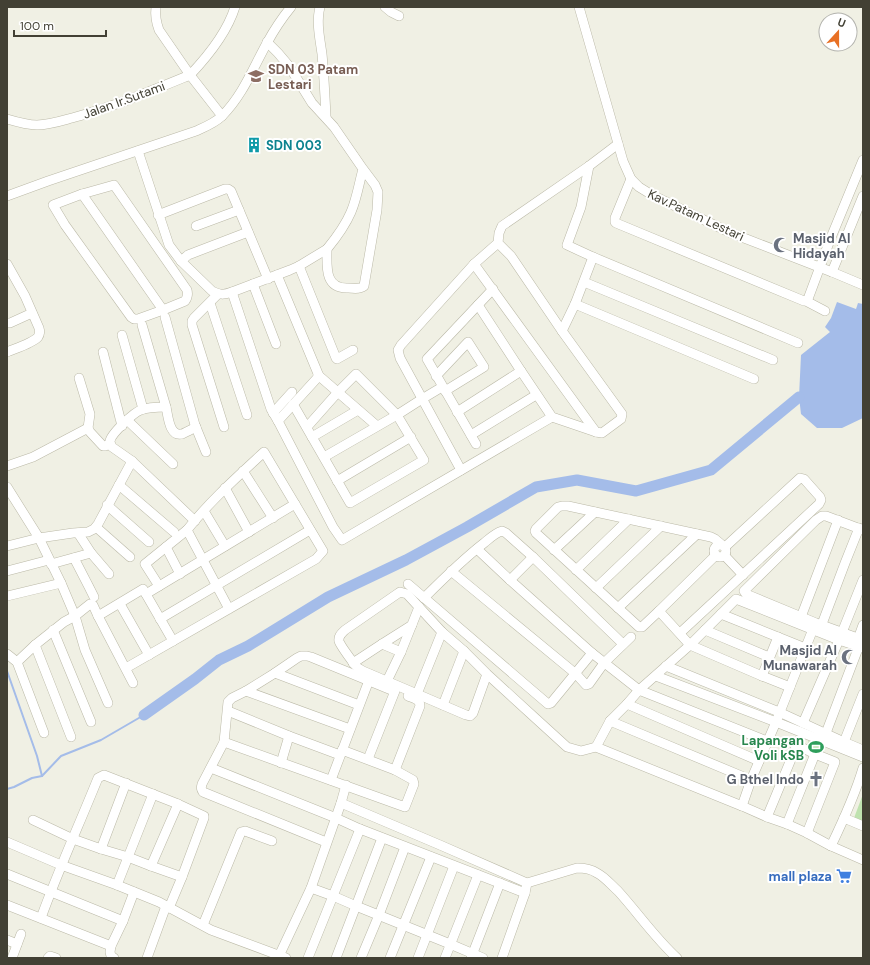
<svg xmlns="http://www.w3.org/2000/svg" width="870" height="965" font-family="'DM Sans',sans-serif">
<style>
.green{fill:#bfe2af}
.water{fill:#a4bce9}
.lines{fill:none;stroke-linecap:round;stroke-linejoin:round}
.stream{stroke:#a4bce9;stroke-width:2}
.river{stroke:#a4bce9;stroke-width:11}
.minor-casing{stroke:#bbb9a7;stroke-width:10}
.minor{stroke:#fff;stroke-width:9}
.labels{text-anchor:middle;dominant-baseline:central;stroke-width:4;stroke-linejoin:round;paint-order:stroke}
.education-label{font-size:13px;font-weight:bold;fill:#785e54;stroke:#fff;text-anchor:start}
.street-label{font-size:13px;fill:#424034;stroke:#fff}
.culture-label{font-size:13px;font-weight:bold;fill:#0d838f;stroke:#fff;text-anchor:start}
.worship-label{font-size:13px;font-weight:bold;fill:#5b616d;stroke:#fff;text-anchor:end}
.leisure-label{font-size:13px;font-weight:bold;fill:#27864d;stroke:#fff;text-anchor:end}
.shop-label{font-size:13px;font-weight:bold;fill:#366cbe;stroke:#fff;text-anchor:end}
</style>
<rect width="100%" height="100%" fill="#f0f0e4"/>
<!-- green -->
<g class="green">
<polygon points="809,740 825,746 823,754 806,748"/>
<polygon points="863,794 863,822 854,818"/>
</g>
<!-- water -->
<polygon class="water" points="837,302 856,309 858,303 863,304 863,418 842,428 817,428 801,414 799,397 801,355 830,332 825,327 831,318"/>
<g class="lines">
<!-- stream -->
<g class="stream">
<polyline points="7,671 37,756 42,776"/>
<polyline points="7,789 14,787 32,778 42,776 61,756 101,740 144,715"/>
</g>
<!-- river -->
<polyline class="river" points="144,715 195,679 219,660 248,646 328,597 406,560 467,527 536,487 577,480 636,491 711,470 799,397"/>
<defs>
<g id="minor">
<path d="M156,7C155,15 156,22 159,30L190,75C208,56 227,33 235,7"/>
<path d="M320,7C316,22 320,39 322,54C324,75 325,96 326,117"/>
<polyline points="385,7 391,12 399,16"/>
<polyline points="579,7 623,161 631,179 639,187 652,195 731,233 832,272 863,285"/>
<path d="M267,42L278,53L289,66L312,103L334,127L363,169L375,185L378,192L377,210L364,286C359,290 354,288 348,288C324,289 327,266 327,249C336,238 345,226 351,212C357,198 359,183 363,169"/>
<path d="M7,119C17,122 27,125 37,125C49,125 61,121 72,118C113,107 151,91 190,75L222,116"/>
<path d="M138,151L169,245L181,261L212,291C219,295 224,295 232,292L290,270L299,266L327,249"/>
<polyline points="589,166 581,207 567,245 593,257 798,343"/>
<polyline points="631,179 615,218 615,222 616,223 804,301 808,299 830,240 863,160"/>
<path d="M114,185L187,290C188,294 188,297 185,301L163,310L138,319H134L131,317L65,225L53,205L82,194Z"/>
<polyline points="82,194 163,310"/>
<path d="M7,196L48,181L196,131C205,127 215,123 222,116C243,95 253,68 267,43C274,30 282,18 291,7"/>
<polyline points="158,215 225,189 228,189 231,191 268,279"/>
<polyline points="196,226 239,210"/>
<polyline points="498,243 511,256 562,331 622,414 621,419 602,433 596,432 593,428 474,264 498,243 499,233 502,226 589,166 618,144"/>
<polyline points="181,261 188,255 248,232"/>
<path d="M7,264L25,296L39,328C40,331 40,334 38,337C33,343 14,349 7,352"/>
<polyline points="299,266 336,358 337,359 353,350"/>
<polyline points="832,272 863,196"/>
<polyline points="277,275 319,376 278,421 333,527 342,540 552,417"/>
<polyline points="584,282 773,360"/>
<polyline points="253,284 276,344"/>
<polyline points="232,292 271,409 278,421"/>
<polyline points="218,294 194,318 192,321 192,325 224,427"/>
<polyline points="806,301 825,311"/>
<polyline points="210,303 247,415"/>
<polyline points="575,304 754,379"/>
<polyline points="478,305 521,371 552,417 596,432"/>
<polyline points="165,317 195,425 206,452"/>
<polyline points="7,323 10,323 32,313"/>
<polyline points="562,331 575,304 593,257"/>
<polyline points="122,335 143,409"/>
<polyline points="103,352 122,426"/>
<polyline points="318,375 377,426"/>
<polyline points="436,376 468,342 484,367 445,391"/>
<polyline points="79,378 90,414 88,428 90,432 103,446 105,446 110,444"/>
<polyline points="293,404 350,503 424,460 397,415 356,374 338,392 307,427"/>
<path d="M166,407C168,415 169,437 182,434C187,432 192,429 196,427"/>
<polyline points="457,412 521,371"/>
<polyline points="273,413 292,392"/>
<polyline points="127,420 173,464"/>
<polyline points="471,435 536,395"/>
<polyline points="312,437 358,410"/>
<polyline points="476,444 427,359 493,289"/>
<polyline points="324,457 397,415 422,399 442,387"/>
<polyline points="132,461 195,521"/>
<polyline points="7,466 33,457 88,428"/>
<polyline points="461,470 400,358 398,350 401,345 474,264"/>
<polyline points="243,471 273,518"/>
<polyline points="337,481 411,437"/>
<polyline points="119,485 174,532"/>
<polyline points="7,487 39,538 61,583 75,616 85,650 108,703"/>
<polyline points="225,488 249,532"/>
<polyline points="107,505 149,542"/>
<polyline points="204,511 225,546"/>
<polyline points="96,527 130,557"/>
<polyline points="863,530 826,516 822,516 816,520 744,591 746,594 816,623 863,640"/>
<polyline points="78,533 91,553 109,574"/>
<circle cx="720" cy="551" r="6"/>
<path d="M7,546L39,538L73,533L88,532L94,529L98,524L132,461L112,447C111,444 110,444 110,441C111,434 134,412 141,410C148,407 158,407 166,407L142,325"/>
<polyline points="166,547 180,574"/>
<polyline points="477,549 510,580 592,653 639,690 767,741"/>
<polyline points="554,550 595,512"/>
<polyline points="716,555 659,611 690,645 762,676 790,687"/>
<polyline points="724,555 743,575"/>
<polyline points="74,558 89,587 94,597"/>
<polyline points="51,564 91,553"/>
<polyline points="576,570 629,519"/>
<polyline points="7,571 49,560"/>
<polyline points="451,571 576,674 586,685 589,684 604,663 631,637"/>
<polyline points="510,580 533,557"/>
<polyline points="408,584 548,704 551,703 592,653"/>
<polyline points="159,586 145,564 187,530"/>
<polyline points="596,588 661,526"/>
<polyline points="146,594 295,504"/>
<polyline points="7,596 61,583"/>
<path d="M424,598C443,579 462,560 484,543C489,539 495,533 502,531L506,533L533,557L623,644"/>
<polyline points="120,604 149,655"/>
<polyline points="618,608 697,534"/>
<polyline points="659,611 642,627 639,627 536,533 535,531 536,529 558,507 562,506 568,506 711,537 715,539 721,544"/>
<polyline points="721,614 805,648"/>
<polyline points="98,616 143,589 173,641"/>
<polyline points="801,617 838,520"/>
<polyline points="160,619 310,530"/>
<polyline points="822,624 845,563 859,528"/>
<polyline points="53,630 91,722"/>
<polyline points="705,630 769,657"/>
<polyline points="680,633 819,504 821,500 820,497 804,479 800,478 725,547"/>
<polyline points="858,639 863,625"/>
<polyline points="382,644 401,652"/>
<polyline points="35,645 71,737"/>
<polyline points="7,654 17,662 44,733"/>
<polyline points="17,662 35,645 64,622 75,616 90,604 93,605 98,616 133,683"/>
<polyline points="353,663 382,644 412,625"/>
<polyline points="666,666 779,712 844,742 863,750"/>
<path d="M126,668L316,559L323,551L264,452C237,477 210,501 187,530L229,609"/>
<polyline points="275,673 359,705"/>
<path d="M487,674L473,713L470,716L466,715L417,694L363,671C360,669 357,668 355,665C352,661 340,645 339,641C338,636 342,633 345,630L397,594L400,592L407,594L442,632L464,651L487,674L533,716L567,747L581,751L596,747L742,806L767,817L787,824L807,833L831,846L863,860"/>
<polyline points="656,676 776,722 863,757"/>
<polyline points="762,676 778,637"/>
<polyline points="387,681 401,652 419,607"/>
<polyline points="246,691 350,729"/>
<polyline points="417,694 442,632"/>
<polyline points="627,704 759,761"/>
<polyline points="443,705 464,651"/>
<polyline points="228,711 289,736 340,755"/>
<polyline points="610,721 751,780"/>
<polyline points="803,723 839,640 863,580"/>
<polyline points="826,733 859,646"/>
<polyline points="224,742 405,807 414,784 413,780 395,770 342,750"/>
<polyline points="844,742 863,694"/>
<polyline points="797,745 815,754 835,762 807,833"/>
<polyline points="596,747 610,721 627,704 639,690 690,645 736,599 839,640 863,648"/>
<polyline points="368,759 395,691"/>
<polyline points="281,763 289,736"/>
<polyline points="211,768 336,818 360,829 525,893"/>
<path d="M395,770L420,706C420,699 413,698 408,696"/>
<polyline points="331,780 371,675"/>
<polyline points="341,803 440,845 527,883"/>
<polyline points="178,804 151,866 182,877"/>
<polyline points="742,806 751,780 776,722 815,624"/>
<polyline points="767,817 799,740"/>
<polyline points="844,818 863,826"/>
<polyline points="33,820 73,839 101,849 128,857 151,866"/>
<polyline points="787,824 815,754"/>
<polyline points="7,842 61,865 117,885 159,902 211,930 286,958"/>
<path d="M326,842L203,792C201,789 201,788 202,784L224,742L228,702L232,698L246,691L275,673L297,658L301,656H307L311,657L394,691"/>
<path d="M831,846C843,821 855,795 863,768"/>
<polyline points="101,849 126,783"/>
<polyline points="7,874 123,921"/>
<polyline points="117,885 153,794"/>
<polyline points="311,888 333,896 356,906 450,944 483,958"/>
<polyline points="7,905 111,946"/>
<path d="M41,918C58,871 79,825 98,778L104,775L178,804L204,816V818L182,877L169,908"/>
<polyline points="203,925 241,832 245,831 272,841"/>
<polyline points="7,940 17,944"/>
<polyline points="279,956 311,888 341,803 346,785"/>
<polyline points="12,958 21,934"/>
<polyline points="48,958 50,956 56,958"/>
<polyline points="114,958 111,956 110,952 111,946 123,921 134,892"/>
<polyline points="147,958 166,906"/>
<polyline points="308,958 360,829"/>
<polyline points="336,958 382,838"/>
<polyline points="361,958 379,915 405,847"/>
<polyline points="390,958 431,857"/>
<polyline points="418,958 454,866"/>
<polyline points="445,958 478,875"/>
<polyline points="471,958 500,883"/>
<path d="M502,958L525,893L527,883L577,868C584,868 591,869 597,873C605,877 611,885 618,891C638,913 655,938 677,958"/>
</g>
</defs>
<!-- minor casing -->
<use href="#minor" class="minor-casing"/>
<!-- minor -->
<use href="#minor" class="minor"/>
</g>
<!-- icons -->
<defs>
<symbol id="school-bare" viewBox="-9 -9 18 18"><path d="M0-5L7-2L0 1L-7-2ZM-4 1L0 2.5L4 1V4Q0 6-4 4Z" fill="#8d6e63" stroke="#fff" stroke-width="2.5" paint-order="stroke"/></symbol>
<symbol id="building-bare" viewBox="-9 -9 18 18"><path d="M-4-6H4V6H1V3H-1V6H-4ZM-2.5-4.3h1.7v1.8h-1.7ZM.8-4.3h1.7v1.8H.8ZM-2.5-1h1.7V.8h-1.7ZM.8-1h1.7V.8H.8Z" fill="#0f9aa8" stroke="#fff" stroke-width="2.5" paint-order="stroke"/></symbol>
<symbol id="mosque-bare" viewBox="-9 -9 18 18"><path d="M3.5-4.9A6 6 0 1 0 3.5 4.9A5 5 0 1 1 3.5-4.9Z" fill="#6b7280" stroke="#fff" stroke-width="2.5" paint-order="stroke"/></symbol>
<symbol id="stadium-bare" viewBox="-9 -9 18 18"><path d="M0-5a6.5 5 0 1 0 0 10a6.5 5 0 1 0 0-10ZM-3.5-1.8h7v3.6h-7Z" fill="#2e9e5b" stroke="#fff" stroke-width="2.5" paint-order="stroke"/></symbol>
<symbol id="church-bare" viewBox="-9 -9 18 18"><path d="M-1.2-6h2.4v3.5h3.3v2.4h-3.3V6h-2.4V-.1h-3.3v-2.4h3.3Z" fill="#6b7280" stroke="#fff" stroke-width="2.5" paint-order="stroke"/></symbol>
<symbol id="supermarket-bare" viewBox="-9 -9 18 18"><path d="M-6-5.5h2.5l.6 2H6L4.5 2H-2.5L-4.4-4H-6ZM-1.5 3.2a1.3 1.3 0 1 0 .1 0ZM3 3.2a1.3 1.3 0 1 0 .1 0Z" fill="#3f7fe0" stroke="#fff" stroke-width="2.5" paint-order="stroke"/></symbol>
</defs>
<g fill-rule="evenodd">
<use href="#school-bare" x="245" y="65" width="22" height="22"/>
<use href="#building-bare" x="243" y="134" width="22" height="22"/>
<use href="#mosque-bare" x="770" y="234" width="22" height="22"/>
<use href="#mosque-bare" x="838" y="646" width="22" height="22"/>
<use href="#stadium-bare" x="805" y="736" width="22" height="22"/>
<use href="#church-bare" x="805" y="768" width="22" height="22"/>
<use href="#supermarket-bare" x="833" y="865" width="22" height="22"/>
</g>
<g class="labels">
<!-- education labels -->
<g class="education-label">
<text x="268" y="69">SDN 03 Patam<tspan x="268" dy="15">Lestari</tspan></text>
</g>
<!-- street labels -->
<g class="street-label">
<text transform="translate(124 100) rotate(-20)">Jalan Ir.Sutami</text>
<text transform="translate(696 215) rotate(25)">Kav.Patam Lestari</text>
</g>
<!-- culture labels -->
<g class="culture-label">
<text x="266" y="145">SDN 003</text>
</g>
<!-- worship labels -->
<g class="worship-label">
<text x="793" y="238" text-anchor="start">Masjid Al<tspan x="793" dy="15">Hidayah</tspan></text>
<text x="837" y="650">Masjid Al<tspan x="837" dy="15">Munawarah</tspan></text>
<text x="804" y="779">G Bthel Indo</text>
</g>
<!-- leisure labels -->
<g class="leisure-label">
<text x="804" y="740">Lapangan<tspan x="804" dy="15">Voli kSB</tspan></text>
</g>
<!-- shop labels -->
<g class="shop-label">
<text x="832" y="876">mall plaza</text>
</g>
</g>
<!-- border -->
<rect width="870" height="965" fill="none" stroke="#424034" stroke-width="16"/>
<!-- north arrow -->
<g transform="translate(838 32) rotate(21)"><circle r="19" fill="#ffffff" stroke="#b3b3ae"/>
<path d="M0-3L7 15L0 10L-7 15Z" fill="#e87024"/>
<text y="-6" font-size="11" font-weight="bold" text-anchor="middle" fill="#424034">U</text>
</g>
<!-- scale -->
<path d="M14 30v6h92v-6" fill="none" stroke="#424034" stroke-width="2"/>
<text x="20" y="30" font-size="12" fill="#424034" stroke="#ffffff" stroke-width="3" paint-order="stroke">100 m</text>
</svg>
